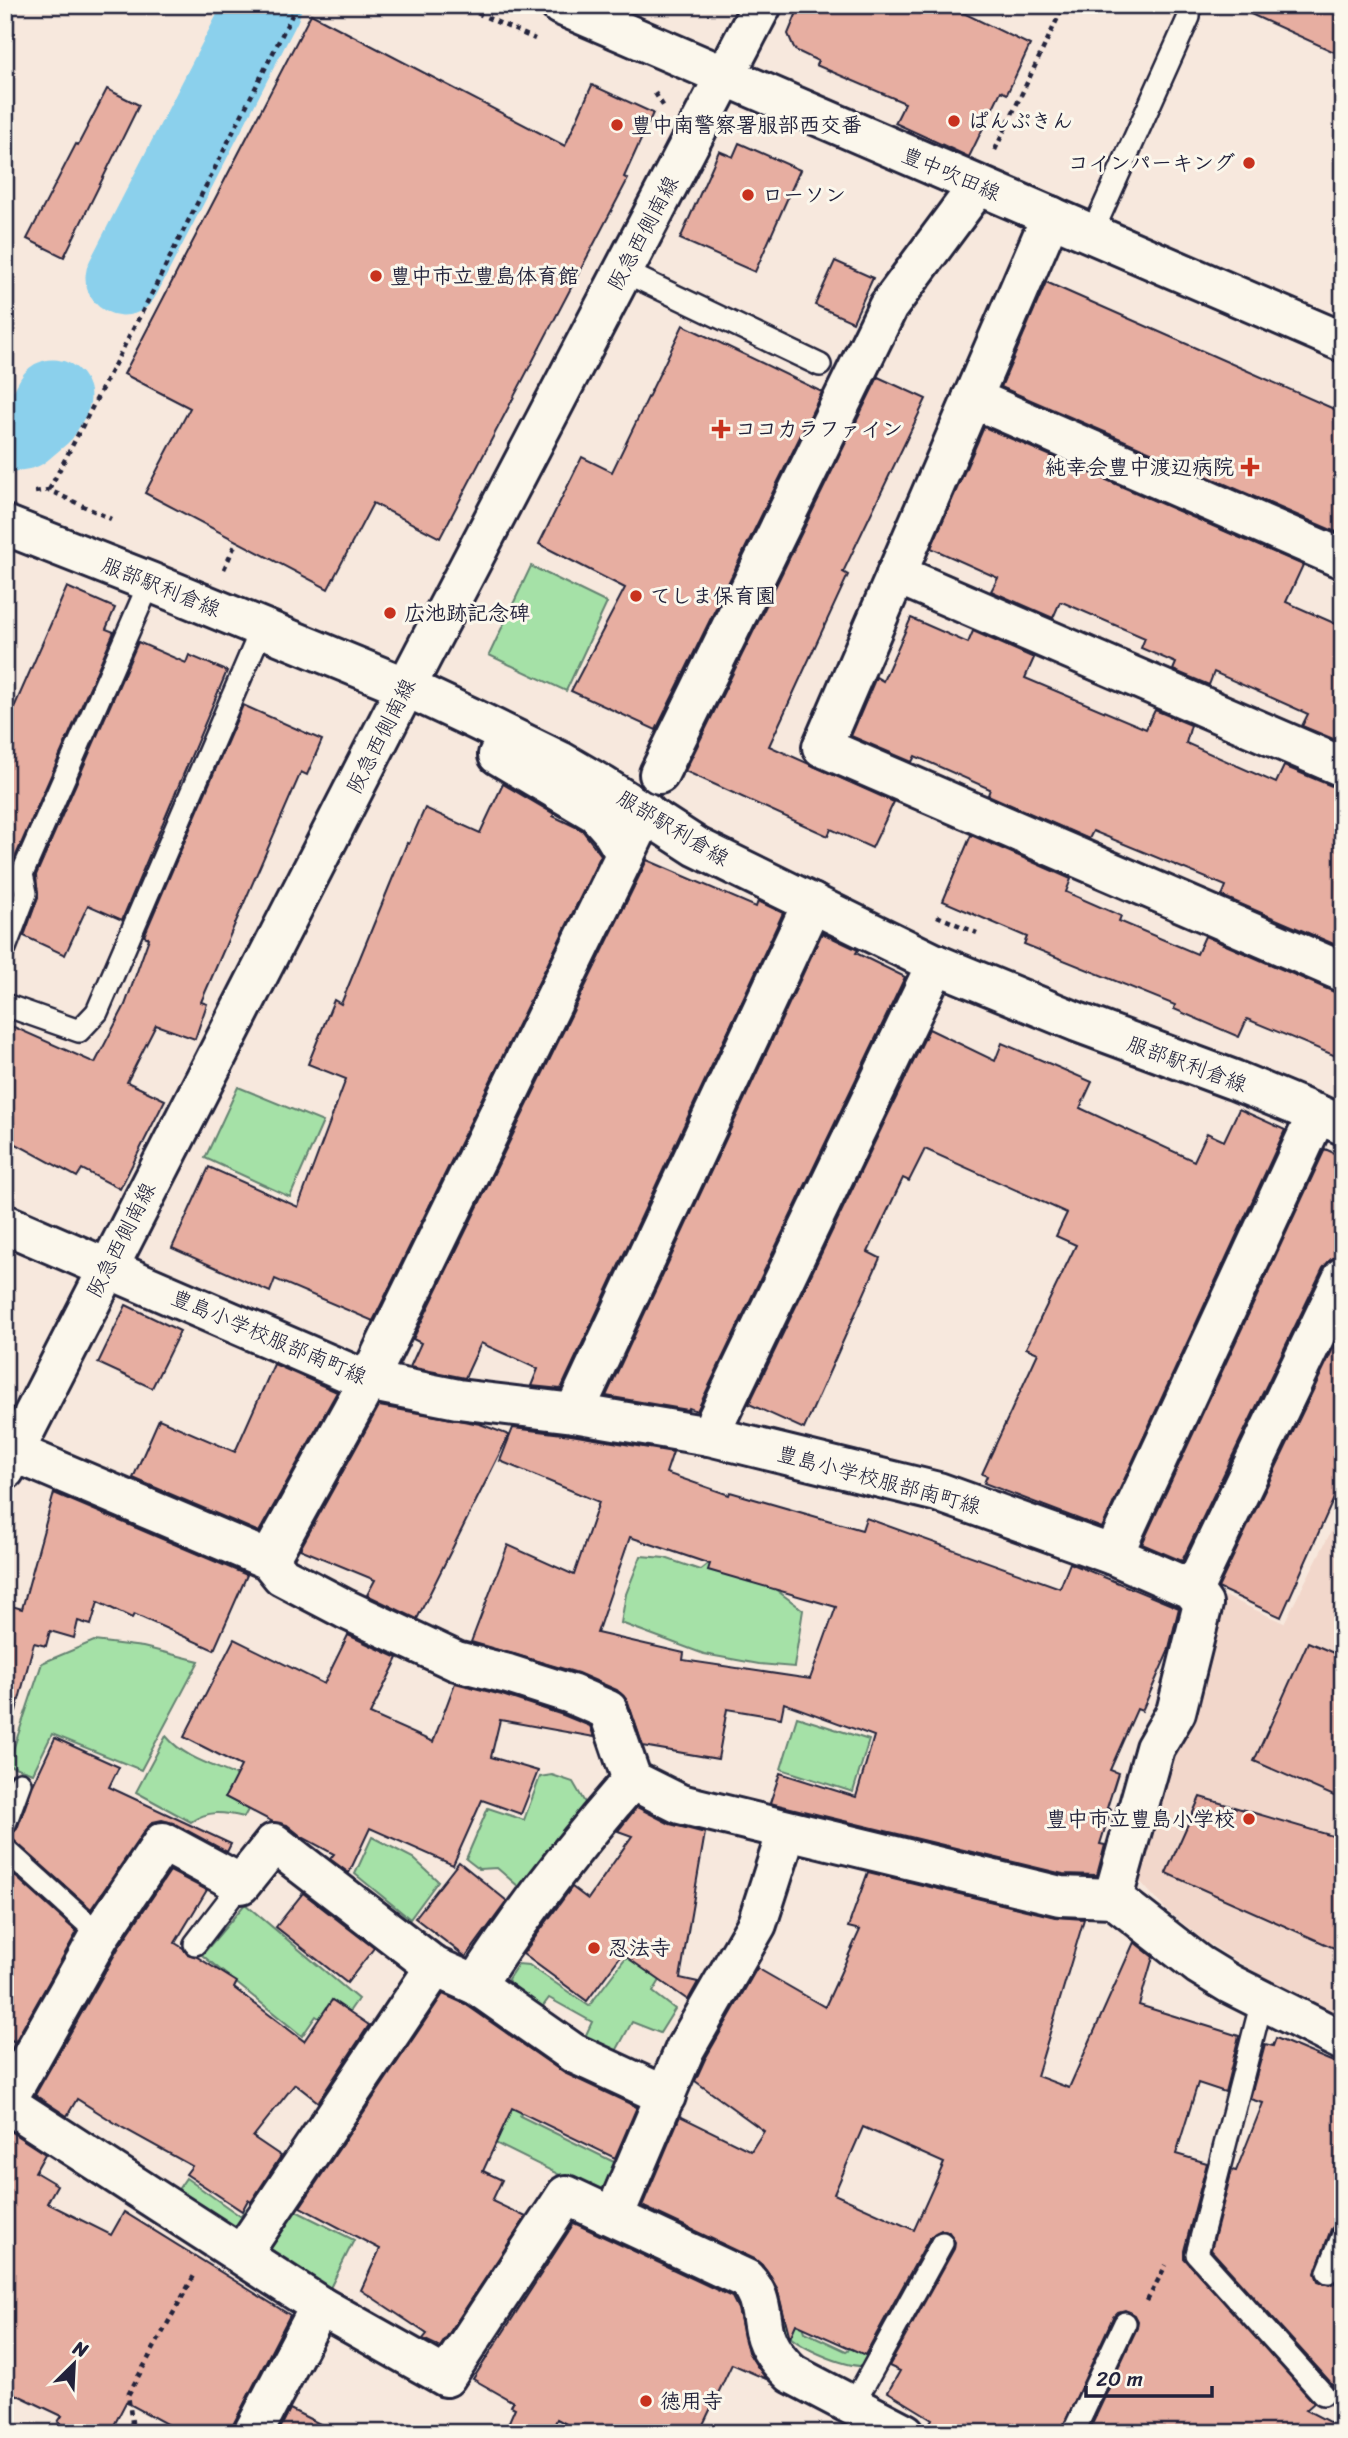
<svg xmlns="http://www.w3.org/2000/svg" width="1348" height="2438" font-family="Sriracha,'Klee One',sans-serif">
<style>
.built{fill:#f2d7cb}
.green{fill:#a5e1a7;stroke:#648271;stroke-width:2}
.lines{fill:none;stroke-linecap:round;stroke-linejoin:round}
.river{stroke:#8bd0ec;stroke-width:75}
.building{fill:#e7aea1;stroke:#22223b;stroke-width:2;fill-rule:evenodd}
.lane-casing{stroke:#22223b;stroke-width:26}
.street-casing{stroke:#22223b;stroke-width:44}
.secondary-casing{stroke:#22223b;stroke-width:44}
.path{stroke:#22223b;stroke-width:4.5;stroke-dasharray:5 5;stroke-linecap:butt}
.lane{stroke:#fbf7ec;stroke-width:21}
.street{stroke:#fbf7ec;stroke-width:38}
.secondary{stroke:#fbf7ec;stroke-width:38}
.poi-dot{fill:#c8321e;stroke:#fbf7ec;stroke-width:2.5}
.labels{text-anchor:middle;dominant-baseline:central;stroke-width:6;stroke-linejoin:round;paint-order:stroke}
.poi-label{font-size:21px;font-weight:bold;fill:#22223b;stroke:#fbf7ec;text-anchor:start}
.street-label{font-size:21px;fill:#22223b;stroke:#fbf7ec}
</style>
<rect width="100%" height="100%" fill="#f7e8dd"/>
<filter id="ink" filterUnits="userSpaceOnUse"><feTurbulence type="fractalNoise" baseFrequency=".0143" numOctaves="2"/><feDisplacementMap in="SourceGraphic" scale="14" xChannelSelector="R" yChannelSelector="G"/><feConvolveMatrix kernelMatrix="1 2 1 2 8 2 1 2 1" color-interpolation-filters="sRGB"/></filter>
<g filter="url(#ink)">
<!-- built -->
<polygon class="built" points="1343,1508 1343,2017 1279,1987 1206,1942 1166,1910 1139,1880 1170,1758 1212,1627 1225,1596 1284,1623"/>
<!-- green -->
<g class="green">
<polygon points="531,566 607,603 566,691 489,655"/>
<polygon points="238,1087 323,1122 290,1197 205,1158"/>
<polygon points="641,1556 665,1558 700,1570 717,1557 755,1574 803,1610 794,1667 759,1664 704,1654 621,1623 626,1594"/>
<polygon points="94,1641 143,1647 199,1661 141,1770 52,1734 33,1773 8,1765 42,1663"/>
<polygon points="797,1717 869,1740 853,1792 781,1769"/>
<path d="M166,1736C189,1764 230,1768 260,1788L244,1817C223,1812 208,1810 191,1822L136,1792Z"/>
<polygon points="552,1775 573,1782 588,1808 526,1893 497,1868 479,1869 466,1859 488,1808 524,1820 540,1777"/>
<polygon points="372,1837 413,1858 438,1881 410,1919 355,1874"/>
<polygon points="245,1904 358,1999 344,2019 328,2024 316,2016 302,2036 202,1955"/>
<polygon points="636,1944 671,1962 653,1992 675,2009 660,2033 632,2022 614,2055 584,2039 592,2022 549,1998 540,2010 516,1998 508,1979 518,1964 529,1965 589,2006"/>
<polygon points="534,2086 520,2116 616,2163 600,2195 467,2129"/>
<polygon points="186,2178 240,2216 249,2206 256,2211 239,2232 175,2194"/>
<polygon points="294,2210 354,2240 330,2288 268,2252"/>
<path d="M783,2313L802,2323L805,2332L846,2351L854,2346L870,2352L862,2366C843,2366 800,2348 787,2334C782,2327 782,2320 783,2313Z"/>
</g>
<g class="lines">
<!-- river -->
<g class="river">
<polyline points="123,278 264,5"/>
<polyline points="5,435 23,432 43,415 53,397"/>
</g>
</g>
<!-- building -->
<g class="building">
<polygon points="800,5 947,5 1030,45 1007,94 1001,91 969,157 895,123 905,103 816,65 818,61 795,50 788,34"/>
<polygon points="1231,5 1343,5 1343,56"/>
<polygon points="311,14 565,146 592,85 653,113 624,177 628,179 440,538 373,503 328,589 145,493 190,408 124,374"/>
<polygon points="107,89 139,105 64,257 27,239 76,144 78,145"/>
<polygon points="739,143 800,170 755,272 680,239 719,151 733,157"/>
<polygon points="835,261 873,278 853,322 815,305"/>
<polygon points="1046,282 1343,413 1343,535 1001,387"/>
<polygon points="683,325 822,392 656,730 571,691 625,588 539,544 582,457 612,472"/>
<polygon points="878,377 926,399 843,572 848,575 769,746 894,802 872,848 831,829 828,836 685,771"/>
<polygon points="984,427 1303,565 1286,602 1343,627 1343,743 1302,726 1308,714 1214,672 1209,685 1173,670 1176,663 1141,648 1145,638 1062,602 1060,602 1053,618 991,591 998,578 931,548"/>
<polygon points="67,587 115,608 106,629 114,632 10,869 12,892 5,911 5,728"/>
<polygon points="911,618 968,643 973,631 1034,658 1025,678 1146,729 1155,710 1191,725 1186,743 1276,783 1284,766 1334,787 1343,788 1343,948 1222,896 1226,886 1093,831 1089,839 988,795 990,789 915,756 912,762 851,736 876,677 883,681"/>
<polygon points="138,642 186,663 189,655 227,671 122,920 88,905 65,955 24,936 38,897 36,875"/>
<polygon points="243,705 322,740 307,775 301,772 201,1002 207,1004 195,1039 156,1025 127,1082 165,1100 120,1189 82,1169 77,1177 5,1138 5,1023 95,1063 125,1005 149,938 144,936"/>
<polygon points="503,784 554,814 553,816 582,830 601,855 373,1321 275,1279 270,1292 172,1248 209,1167 298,1207 346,1079 308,1064 334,1000 341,1004 407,843 409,844 425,808 480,833"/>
<polygon points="971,835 1071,879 1066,892 1121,916 1119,921 1197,954 1205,936 1334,992 1343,993 1343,1059 1247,1019 1239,1037 1174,1009 1175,1005 1024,944 1027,937 943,901"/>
<polygon points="647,860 756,907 758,901 783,913 561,1389 531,1386 538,1369 481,1343 465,1378 410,1367 421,1343 413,1339"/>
<polygon points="822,933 858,950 856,953 905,977 697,1411 689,1408 688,1410 606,1396"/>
<polygon points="929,1029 995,1061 1002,1043 1092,1082 1080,1108 1194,1161 1207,1133 1224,1141 1239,1109 1285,1130 1102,1528 984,1483 987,1476 982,1474 1038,1353 1026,1348 1076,1245 1056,1236 1067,1213 925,1149 909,1181 903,1178 868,1252 880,1258 804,1429 749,1404"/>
<polygon points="1325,1149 1343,1157 1343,1255 1331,1259 1323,1268 1182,1561 1142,1544"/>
<polygon points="126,1305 180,1331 152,1388 98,1363"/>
<polygon points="1343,1328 1343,1478 1281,1617 1218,1588"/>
<polygon points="274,1364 337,1392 259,1532 133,1478 159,1419 235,1452"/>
<polygon points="379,1406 480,1424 509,1435 417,1619 367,1595 375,1580 300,1549"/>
<path d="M513,1428L571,1435L673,1452L666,1473L729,1495L730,1492L862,1530L866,1518L1060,1588L1070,1563L1179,1608L1168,1652L1142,1711L1137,1709L1110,1770L1118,1773L1107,1808L1111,1809L1100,1844L1105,1845L1097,1875L1063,1874L770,1803L780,1773L856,1797L874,1736L784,1703L781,1718L727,1709L718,1759L643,1746L628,1702L617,1690L578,1673L471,1642L508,1545L574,1575L599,1502L500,1461ZM630,1537L710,1564L708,1570L836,1607L810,1679L683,1660L684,1653L597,1633Z"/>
<polygon points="54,1493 247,1575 214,1650 134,1614 132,1618 98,1602 91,1625 78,1621 74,1638 50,1631 46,1646 34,1643 16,1711 5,1710 5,1604 22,1609"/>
<polygon points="348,1635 398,1658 370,1714 433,1742 455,1683 502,1695 563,1715 590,1726 594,1737 500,1720 491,1757 538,1771 521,1814 482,1800 453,1865 370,1828 349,1873 330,1859 334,1854 302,1837 287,1825 273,1822 225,1797 241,1766 184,1737 234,1639 324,1684"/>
<polygon points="1308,1642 1343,1657 1343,1800 1254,1761"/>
<polygon points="55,1738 119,1767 109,1787 231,1844 227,1852 173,1823 162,1820 153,1822 145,1830 91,1909 9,1836 17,1829 33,1785"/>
<polygon points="1200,1797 1343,1839 1343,1952 1166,1873"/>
<polygon points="637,1807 670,1824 705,1833 680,1978 698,1982 688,2000 622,1954 587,2001 523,1954 572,1887 588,1899 632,1836 618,1831"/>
<polygon points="459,1862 507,1901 466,1957 415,1918"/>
<polygon points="5,1867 77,1932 15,2042 5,2036"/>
<polygon points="170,1871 207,1890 175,1943 183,1948 187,1954 197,1957 237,1982 234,1988 304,2041 332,2000 369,2025 318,2102 295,2084 253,2137 281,2156 251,2202 248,2200 242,2211 186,2174 192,2166 123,2128 77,2099 67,2116 35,2095 119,1947"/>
<path d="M868,1872L1055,1917L1084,1919L1037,2076L1069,2088L1134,1942L1153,1957L1139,2005L1239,2036L1225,2092L1198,2083L1176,2154L1207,2163L1184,2251V2258L1314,2403L1306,2410L1343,2429V2433H1088L1137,2328L1138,2321L1135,2315L1125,2310L1118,2312L1113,2317L1060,2433H927L926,2429L932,2419L888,2392L900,2371L889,2366L954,2249L955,2242L949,2232L941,2230L930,2237L865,2355L796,2324L790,2338L777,2288L762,2265L755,2259L642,2206L680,2116L751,2151L764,2131L695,2081L705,2059L757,1968L825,2007L860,1930L848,1927ZM863,2127L944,2163L914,2230L834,2194Z"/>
<polygon points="303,1893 374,1948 347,1983 276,1927"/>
<polygon points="443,1994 465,2004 564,2073 637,2107 615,2158 512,2108 483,2171 502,2180 492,2201 526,2217 440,2347 423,2339 427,2334 361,2290 380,2249 300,2207"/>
<polygon points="1276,2038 1343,2066 1343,2222 1336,2224 1331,2229 1315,2273 1318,2281 1329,2285 1337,2282 1343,2271 1343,2376 1333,2385 1211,2250 1232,2170 1236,2171 1263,2103 1250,2099 1265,2044 1273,2046"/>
<polygon points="5,2128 45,2154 35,2172 57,2185 47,2203 111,2235 124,2212 290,2315 234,2423 231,2433 183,2433 126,2402 110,2433 78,2433 58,2422 62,2416 5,2389"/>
<polygon points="574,2223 732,2297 738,2309 748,2352 766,2379 732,2364 699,2433 583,2433 557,2419 551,2433 504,2433 515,2408 511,2406 513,2402 473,2379"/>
<polygon points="290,2409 338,2433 278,2433"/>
</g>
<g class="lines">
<defs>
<g id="lane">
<polyline points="1092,233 1189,17 1189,5"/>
<polyline points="623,271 820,365"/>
<polyline points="5,948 26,893 22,874 150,582"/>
<polyline points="5,1005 79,1031 97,1012 262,628"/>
<polyline points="5,1824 20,1783"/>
<polyline points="5,1849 100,1935"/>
<polyline points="195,1944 241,1884"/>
<polyline points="1262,2001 1197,2254 1323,2394"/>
<polyline points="1328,2272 1343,2235"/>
<polyline points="853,2405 942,2243"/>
<polyline points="1073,2433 1125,2323"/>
</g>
<g id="street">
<polyline points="1051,216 822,747 1343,972"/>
<polyline points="972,398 1343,559"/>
<polyline points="5,525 150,582 406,687 470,717 560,761 603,786 697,847 936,964 1077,1022 1234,1080 1343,1125"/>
<polyline points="896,574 1343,767"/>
<polyline points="498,755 596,813 611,830 625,853"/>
<polyline points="659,774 888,307 978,186"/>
<polyline points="5,1224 368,1381 458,1399 574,1413 709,1436 938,1492 1113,1555 1193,1590 1203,1604 1176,1712 1155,1748 1113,1898"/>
<polyline points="574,1413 812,903"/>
<polyline points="709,1436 936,964"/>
<polyline points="14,1452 269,1560 282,1576 345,1609 456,1661 508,1674 571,1694 608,1710 632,1780 680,1804 1060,1896 1113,1898"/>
<polyline points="1113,1555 1317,1114"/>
<polyline points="269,1560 368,1381 646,812"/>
<polyline points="1193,1590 1343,1277"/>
<polyline points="1113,1898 1199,1965 1230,1984 1343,2041"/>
<path d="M476,1985C523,1912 575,1845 632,1780"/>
<polyline points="5,2102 320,2306 253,2433"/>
<polyline points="6,2102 100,1935 163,1842 241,1884 274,1843 435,1967 476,1985 573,2053 666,2096"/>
<polyline points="614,2216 685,2049 757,1924 787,1831"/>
<polyline points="242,2254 435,1967"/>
<path d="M320,2306L446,2377L566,2195L746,2279C761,2295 760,2310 764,2331C768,2349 779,2362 792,2374L905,2433"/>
</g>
<g id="secondary">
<polyline points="560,5 1343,342"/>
<polyline points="5,1470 406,687 762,5"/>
</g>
</defs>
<!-- lane casing -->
<use href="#lane" class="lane-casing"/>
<!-- street casing -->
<use href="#street" class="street-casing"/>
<!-- secondary casing -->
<use href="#secondary" class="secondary-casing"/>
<!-- path -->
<g class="path">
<polyline points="459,5 535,39"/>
<polyline points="655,93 664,107"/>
<polyline points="995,150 1064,5"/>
<polyline points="5,321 7,319"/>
<polyline points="49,490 153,291 297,5"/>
<polyline points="35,492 49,490 111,519"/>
<polyline points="224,569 237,541"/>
<polyline points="937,916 977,933"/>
<polyline points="1147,2301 1166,2265"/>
<polyline points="127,2433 132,2422 128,2395 196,2272"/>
</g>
<!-- lane -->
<use href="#lane" class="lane"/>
<!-- street -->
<use href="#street" class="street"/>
<!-- secondary -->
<use href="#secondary" class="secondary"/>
</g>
</g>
<!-- markers -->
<g class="poi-dot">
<circle cx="954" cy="121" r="7"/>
<circle cx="617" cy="125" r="7"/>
<circle cx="1249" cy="163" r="7"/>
<circle cx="748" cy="195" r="7"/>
<circle cx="376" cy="276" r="7"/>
<path d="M717.5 418.5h7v7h7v7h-7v7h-7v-7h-7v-7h7z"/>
<path d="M1246.5 456.5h7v7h7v7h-7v7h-7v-7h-7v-7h7z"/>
<circle cx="636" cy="596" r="7"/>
<circle cx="390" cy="613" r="7"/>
<circle cx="1249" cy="1819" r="7"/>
<circle cx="594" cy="1948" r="7"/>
<circle cx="646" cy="2401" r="7"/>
</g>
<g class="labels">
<!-- poi labels -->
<g class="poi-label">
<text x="968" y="121">ぱんぷきん</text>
<text x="631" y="125">豊中南警察署服部西交番</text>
<text x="1235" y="163" text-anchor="end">コインパーキング</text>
<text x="762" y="195">ローソン</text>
<text x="390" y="276">豊中市立豊島体育館</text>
<text x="735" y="429">ココカラファイン</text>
<text x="1234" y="467" text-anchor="end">純幸会豊中渡辺病院</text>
<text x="650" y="596">てしま保育園</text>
<text x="404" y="613">広池跡記念碑</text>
<text x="1235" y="1819" text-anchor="end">豊中市立豊島小学校</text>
<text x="608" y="1948">忍法寺</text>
<text x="660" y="2401">徳用寺</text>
</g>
<!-- street labels -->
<g class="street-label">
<text transform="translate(951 174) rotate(23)">豊中吹田線</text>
<text transform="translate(643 233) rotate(-62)">阪急西側南線</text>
<text transform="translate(161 587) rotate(22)">服部駅利倉線</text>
<text transform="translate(381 736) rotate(-63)">阪急西側南線</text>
<text transform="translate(673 828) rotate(31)">服部駅利倉線</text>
<text transform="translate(1187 1064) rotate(20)">服部駅利倉線</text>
<text transform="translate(121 1240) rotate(-63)">阪急西側南線</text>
<text transform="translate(269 1337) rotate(23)">豊島小学校服部南町線</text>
<text transform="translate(879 1480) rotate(15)">豊島小学校服部南町線</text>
</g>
</g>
<!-- margin -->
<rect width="1348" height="2438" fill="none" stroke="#fbf7ec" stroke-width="28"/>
<rect x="14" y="14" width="1320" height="2410" fill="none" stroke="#22223b" stroke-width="2.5" filter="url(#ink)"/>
<!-- north arrow -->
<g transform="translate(74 2364) rotate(24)" stroke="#fbf7ec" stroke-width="5" paint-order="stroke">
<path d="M0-5L12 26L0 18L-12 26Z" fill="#22223b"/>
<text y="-10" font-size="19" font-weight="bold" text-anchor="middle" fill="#22223b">N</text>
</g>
<!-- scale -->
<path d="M1086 2386v10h126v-10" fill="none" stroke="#22223b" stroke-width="3.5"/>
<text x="1096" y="2386" font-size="21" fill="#22223b" stroke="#fbf7ec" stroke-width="5" paint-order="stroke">20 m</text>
</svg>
